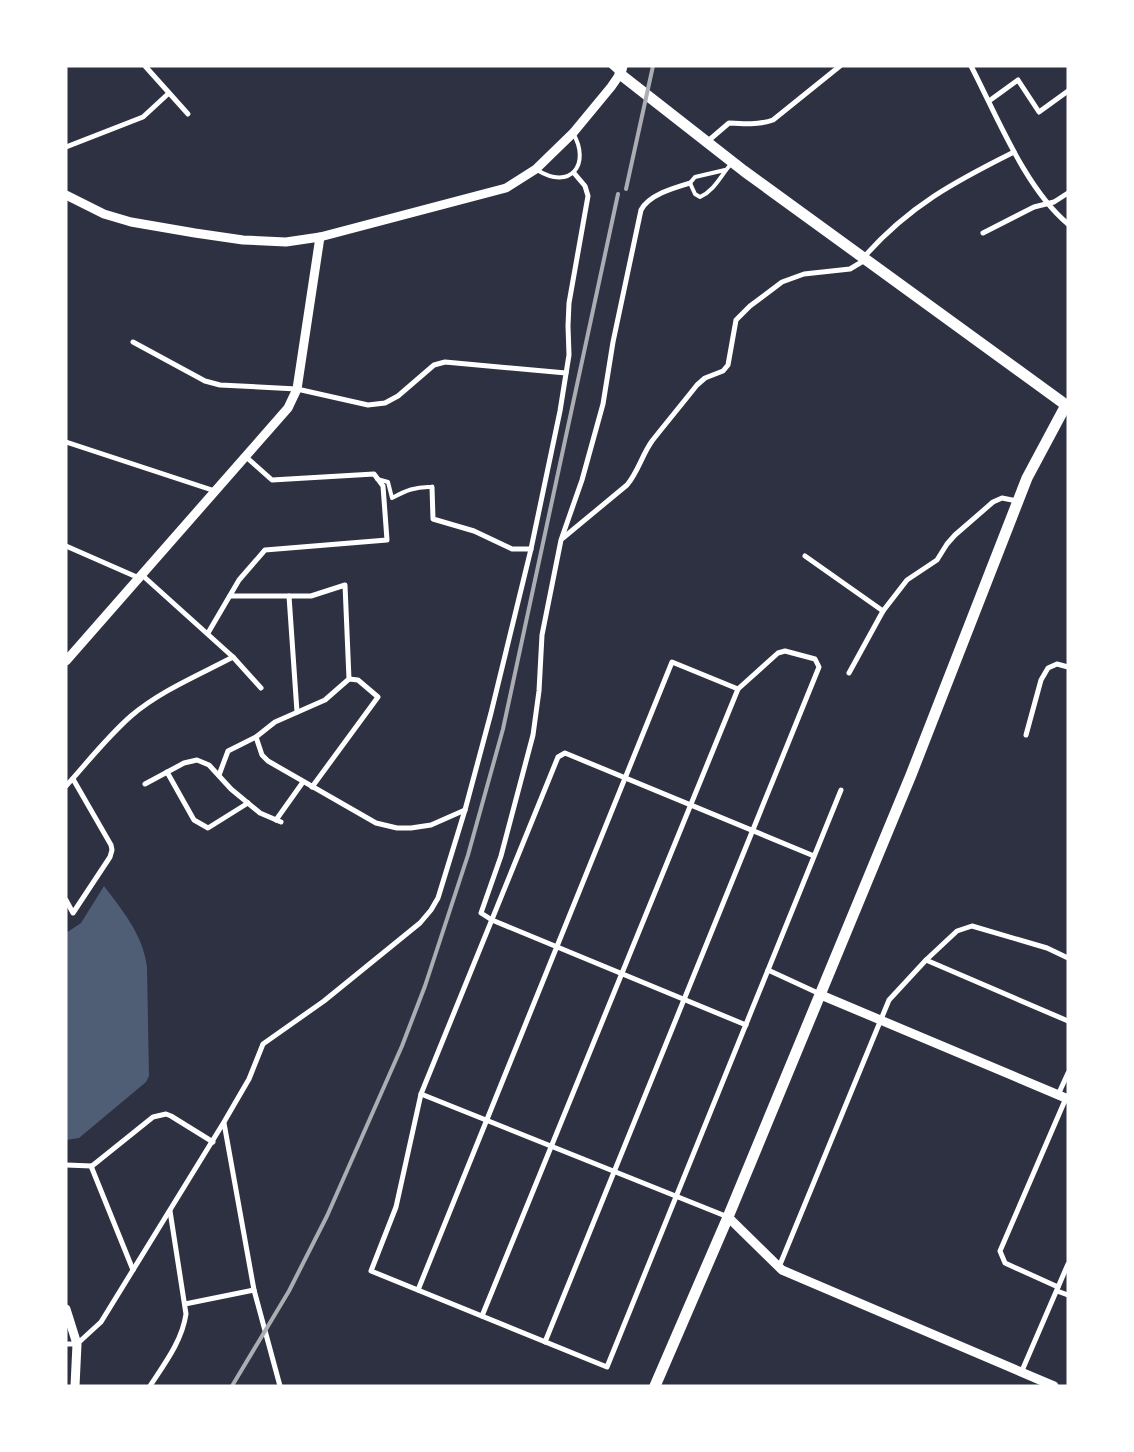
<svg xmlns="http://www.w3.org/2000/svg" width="1134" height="1452" font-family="Commissioner,sans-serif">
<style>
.water{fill:#4f5d75}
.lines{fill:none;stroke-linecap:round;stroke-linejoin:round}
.service{stroke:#fff;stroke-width:4}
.minor{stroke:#fff;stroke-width:5}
.tertiary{stroke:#fff;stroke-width:9}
.primary{stroke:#fff;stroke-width:11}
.rail{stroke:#abadb3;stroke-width:4}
</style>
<rect width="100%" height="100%" fill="#2d3142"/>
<!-- water -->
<path class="water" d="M104,886C123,911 143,935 147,967L149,1076L146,1082L79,1138L66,1140V933L81,923Z"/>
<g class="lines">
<!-- service -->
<g class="service">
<path d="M537,170C571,191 591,164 573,133"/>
<path d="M725,170L695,177L690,183L695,194L700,197C715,190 721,175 731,164"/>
<path d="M377,479L388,482L392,498C405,491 416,486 432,487"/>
</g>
<!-- minor -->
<g class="minor">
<polyline points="145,66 188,114"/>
<polyline points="611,66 620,74"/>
<path d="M971,66C997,116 1025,188 1068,224"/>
<polyline points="989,101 1018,80 1039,112 1068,91"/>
<path d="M708,141L729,123C743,124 759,125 773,120L840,66"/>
<polyline points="66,147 143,117 169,93"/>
<path d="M690,183C673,188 649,195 641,210L613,342L603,404L582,480L561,540L542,635L539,691L533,735L501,856L481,913L492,920L746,1025"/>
<polyline points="983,233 1034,207 1054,202 1068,193"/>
<path d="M864,257C909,206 954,182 1014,152"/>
<polyline points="133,342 205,381 220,385 297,389 368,405 385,403 398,396 434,365 445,362 566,373"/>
<polyline points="66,442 215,491"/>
<polyline points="432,487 433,519 474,531 512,549 531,549"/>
<path d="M563,538L627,485C638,472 642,455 652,441C667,422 682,404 697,385L705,378L723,371L728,365L736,320L750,306L782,282L804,274L850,269L865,260"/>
<polyline points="66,546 139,578"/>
<polyline points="805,556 883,611"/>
<polyline points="142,575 233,657 261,688"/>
<polyline points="289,596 297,712"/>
<polyline points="208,633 239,580 265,550 387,540 383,486 374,474 272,480 245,456"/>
<polyline points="849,673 883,611 907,580 937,560 947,544 955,535 993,502 1002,498 1017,501"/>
<polyline points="1026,735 1041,680 1048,668 1057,664 1068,667"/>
<polyline points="256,737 262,755 268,761 376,823 397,828 411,828 431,825 465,810"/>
<polyline points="167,772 194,820 208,828 248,803"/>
<polyline points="219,775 228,751 256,737 275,722 325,700 349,679 345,585 311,596 230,596"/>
<polyline points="145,784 184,763 197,760 209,765 231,789 260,813 281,822"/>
<path d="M66,786C87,763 107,737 131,716C160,691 199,675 233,657"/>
<polyline points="312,787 378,697 358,680 349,679"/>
<polyline points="276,820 303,782"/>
<polyline points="814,856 565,753 558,757 421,1094 396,1207 371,1271 607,1367 841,790"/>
<polyline points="66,900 73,913 110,857 112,850 111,845 73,779"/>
<polyline points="926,960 1068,1021"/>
<polyline points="768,970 820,994"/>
<polyline points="421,1094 728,1217"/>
<polyline points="1058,1095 1068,1073"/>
<polyline points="224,1123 254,1290 280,1386"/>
<polyline points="66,1165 92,1166 153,1117 166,1114 171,1116 213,1142"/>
<polyline points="91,1166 133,1270"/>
<polyline points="779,1267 889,1000 926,960 957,931 972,926 1047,948 1068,958"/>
<polyline points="1058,1287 1005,1263 1000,1251 1066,1098"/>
<polyline points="418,1290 672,662 738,689"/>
<polyline points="1057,1291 1068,1295"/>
<polyline points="185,1304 254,1290"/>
<polyline points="482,1316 738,689 778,653 785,651 815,659 819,667 545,1342"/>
<polyline points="66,1344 77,1344 101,1322 224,1122 249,1079 263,1044 324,1001 420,923 431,910 438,898 465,810 491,713 531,549 560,411 569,355 568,326 569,303 588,196 585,186 574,173"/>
<polyline points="1021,1373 1068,1264"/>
<path d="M150,1386C165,1363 182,1341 186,1314L170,1211"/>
</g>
<!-- tertiary -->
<g class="tertiary">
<polyline points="66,195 104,214 131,222 195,233 243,240 286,242 320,237 506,188 536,169 573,133 611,87 620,74"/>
<polyline points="66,661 288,408 297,389 320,237"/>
<polyline points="821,995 1068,1099"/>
<polyline points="728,1217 782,1270 1054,1386"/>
<polyline points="66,1309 77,1344 75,1386"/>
</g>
<!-- primary -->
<polyline class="primary" points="622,66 620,74 744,171 1066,405 1027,478 911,775 728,1217 655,1386"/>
<!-- rail -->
<g class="rail">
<polyline points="626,189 653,66"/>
<polyline points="232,1386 289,1291 327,1216 402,1046 425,986 447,919 468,855 503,729 618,194"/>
</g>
</g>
<!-- border -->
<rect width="1134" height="1452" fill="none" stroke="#ffffff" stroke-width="135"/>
</svg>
